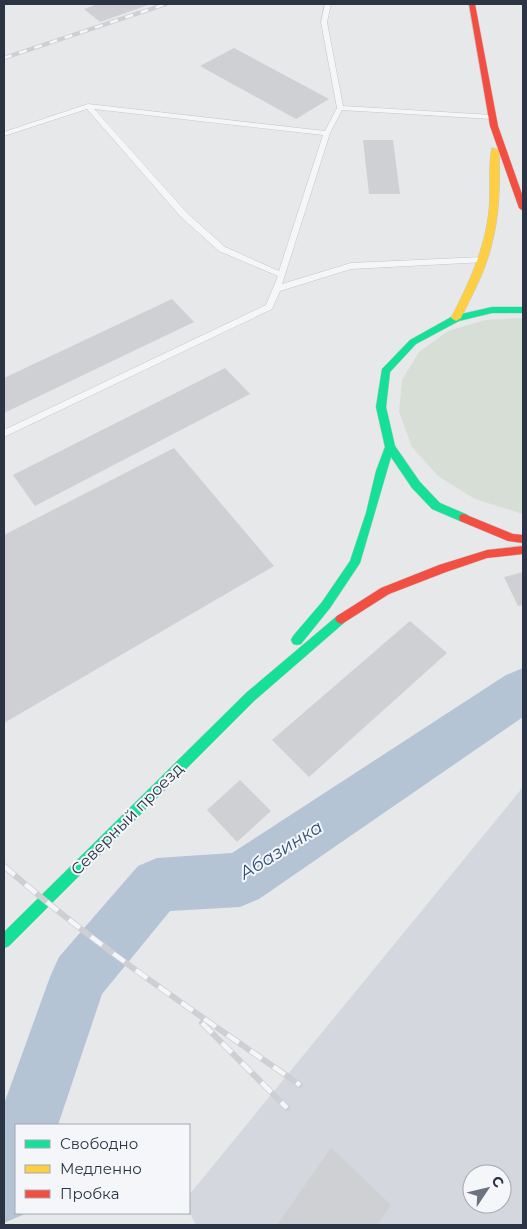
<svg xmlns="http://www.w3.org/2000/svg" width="527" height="1229" font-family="Montserrat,sans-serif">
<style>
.built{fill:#d4d7dd;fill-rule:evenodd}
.green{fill:#d6ded6}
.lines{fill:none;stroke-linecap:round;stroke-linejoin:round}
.river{fill:#b4c4d5;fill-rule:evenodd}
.building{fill:#ced0d3}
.lane-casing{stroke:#c4c6c8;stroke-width:1}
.fast-casing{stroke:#c4c6c8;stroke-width:1}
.slow-casing{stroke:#c4c6c8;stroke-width:1}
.jam-casing{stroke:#c4c6c8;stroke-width:1}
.lane{fill:#f5f6f7;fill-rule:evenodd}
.fast{fill:#16e098;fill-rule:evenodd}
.slow{fill:#ffcf43;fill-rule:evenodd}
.jam{fill:#f24e42;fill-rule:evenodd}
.rail-far1-casing{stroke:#cecfd2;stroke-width:4}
.rail-casing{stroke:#cecfd2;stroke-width:6}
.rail-far1{stroke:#f4f6f9;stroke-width:2.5;stroke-dasharray:8;stroke-linecap:butt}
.rail{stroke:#f4f6f9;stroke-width:4.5;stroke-dasharray:14;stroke-linecap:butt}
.labels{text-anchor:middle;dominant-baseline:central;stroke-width:4;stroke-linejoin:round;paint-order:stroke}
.street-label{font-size:16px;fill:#2b3445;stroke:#f4f6f9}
.water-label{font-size:18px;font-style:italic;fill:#34527a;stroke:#f4f6f9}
</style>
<rect width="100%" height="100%" fill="#e6e8ea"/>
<!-- built -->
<path class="built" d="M523,787V1225H196L189,1212V1195ZM472,1174H502V1204H472Z"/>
<!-- green -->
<polygon class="green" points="523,318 523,514 475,499 438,476 412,447 399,412 402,380 419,352 448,331 485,320"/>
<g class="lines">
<!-- river -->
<polygon class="river" points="523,668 523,717 259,899 240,907 170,911 102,994 58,1125 16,1125 16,1213 27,1213 4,1223 4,1104 50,977 59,957 138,866 157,858 232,853 506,675"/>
</g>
<!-- building -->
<g class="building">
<polygon points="98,4 151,4 100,22 84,9"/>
<polygon points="234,48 329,99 296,119 200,66"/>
<polygon points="363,140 393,140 400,194 369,194"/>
<polygon points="172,299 194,322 4,413 4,378"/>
<polygon points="225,368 250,394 35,506 13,475"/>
<polygon points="174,448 274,566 4,723 4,535"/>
<polygon points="523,572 523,605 518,606 504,577"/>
<polygon points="410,621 447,653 309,777 272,740"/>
<polygon points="240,780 271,811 237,842 207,810"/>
<polygon points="331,1148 391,1205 377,1225 277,1225"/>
</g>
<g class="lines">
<defs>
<path id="lane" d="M325,4H331L327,22L343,106L492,115L495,117L492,119L342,110L330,133L282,284L351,263L482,257L485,258V262L351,269L280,291L272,309L4,437V430L266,305L278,276L219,251L181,217L87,109L4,136V132L88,104L325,131L337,108L321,22ZM94,109L323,135L279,271L225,247L187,213Z"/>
<g id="fast">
<polygon points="492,307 523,307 523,313 492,313 459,321 416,344 390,372 386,407 395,446 420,482 440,503 468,515 469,518 468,521 460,521 432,509 412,488 391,457 360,563 330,608 301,644 297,645 293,644 291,640 293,636 322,602 350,561 366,513 376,471 385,447 376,407 382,369 410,340 453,316"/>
<polygon points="341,614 345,616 347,619 345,622 254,701 9,946 4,948 4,932 246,693 337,616"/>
</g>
<path id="slow" d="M492,148L499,150C500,182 500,215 491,247C485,272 472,295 461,318L456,321L451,318C469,283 485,249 489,210C491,194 488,161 492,148Z"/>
<g id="jam">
<polygon points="469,4 475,4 498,126 523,197 523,211 519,208 490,126"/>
<polygon points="464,514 513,534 523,535 523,543 508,541 460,521 459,518 460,515"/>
<polygon points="523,546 523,554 487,558 446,572 389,594 345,622 341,624 337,622 335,619 337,616 381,588 439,565 487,550"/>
</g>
</defs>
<!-- lane casing -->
<use href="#lane" class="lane-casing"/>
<!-- fast casing -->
<use href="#fast" class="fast-casing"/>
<!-- slow casing -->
<use href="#slow" class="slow-casing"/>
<!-- jam casing -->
<use href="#jam" class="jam-casing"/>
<!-- lane -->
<use href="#lane" class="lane"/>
<!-- fast -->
<use href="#fast" class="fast"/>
<!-- slow -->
<use href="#slow" class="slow"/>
<!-- jam -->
<use href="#jam" class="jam"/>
<defs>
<polyline id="rail-far1" points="4,58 166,4"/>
<g id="rail">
<path d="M4,866C97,947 199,1015 300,1085"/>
<polyline points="202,1023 287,1108"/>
</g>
</defs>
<!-- rail-far1 casing -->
<use href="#rail-far1" class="rail-far1-casing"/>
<!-- rail casing -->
<use href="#rail" class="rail-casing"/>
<!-- rail-far1 -->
<use href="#rail-far1" class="rail-far1"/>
<!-- rail -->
<use href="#rail" class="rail"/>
</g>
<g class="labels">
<!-- street labels -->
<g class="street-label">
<text transform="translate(127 819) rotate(-45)">Северный проезд</text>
</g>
<!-- water labels -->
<g class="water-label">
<text transform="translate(281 850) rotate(-32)">Абазинка</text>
</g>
</g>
<!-- border -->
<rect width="527" height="1229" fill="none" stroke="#2b3445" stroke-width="10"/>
<!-- legend -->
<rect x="15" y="1124" width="175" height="90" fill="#f4f6f9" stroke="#a4a8b1"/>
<rect x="25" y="1140" width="25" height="8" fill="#16e098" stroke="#a4a8b1"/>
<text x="60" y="1149" font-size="15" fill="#2b3445">Свободно</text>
<rect x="25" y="1165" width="25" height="8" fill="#ffcf43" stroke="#a4a8b1"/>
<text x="60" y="1174" font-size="15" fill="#2b3445">Медленно</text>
<rect x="25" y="1190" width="25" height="8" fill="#f24e42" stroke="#a4a8b1"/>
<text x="60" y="1199" font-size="15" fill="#2b3445">Пробка</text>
<!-- north arrow -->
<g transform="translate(487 1189) rotate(55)"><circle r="24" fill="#f4f6f9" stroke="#a4a8b1"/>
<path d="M0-4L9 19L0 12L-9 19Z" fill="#6c737f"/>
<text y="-8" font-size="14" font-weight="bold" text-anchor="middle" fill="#2b3445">С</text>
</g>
</svg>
